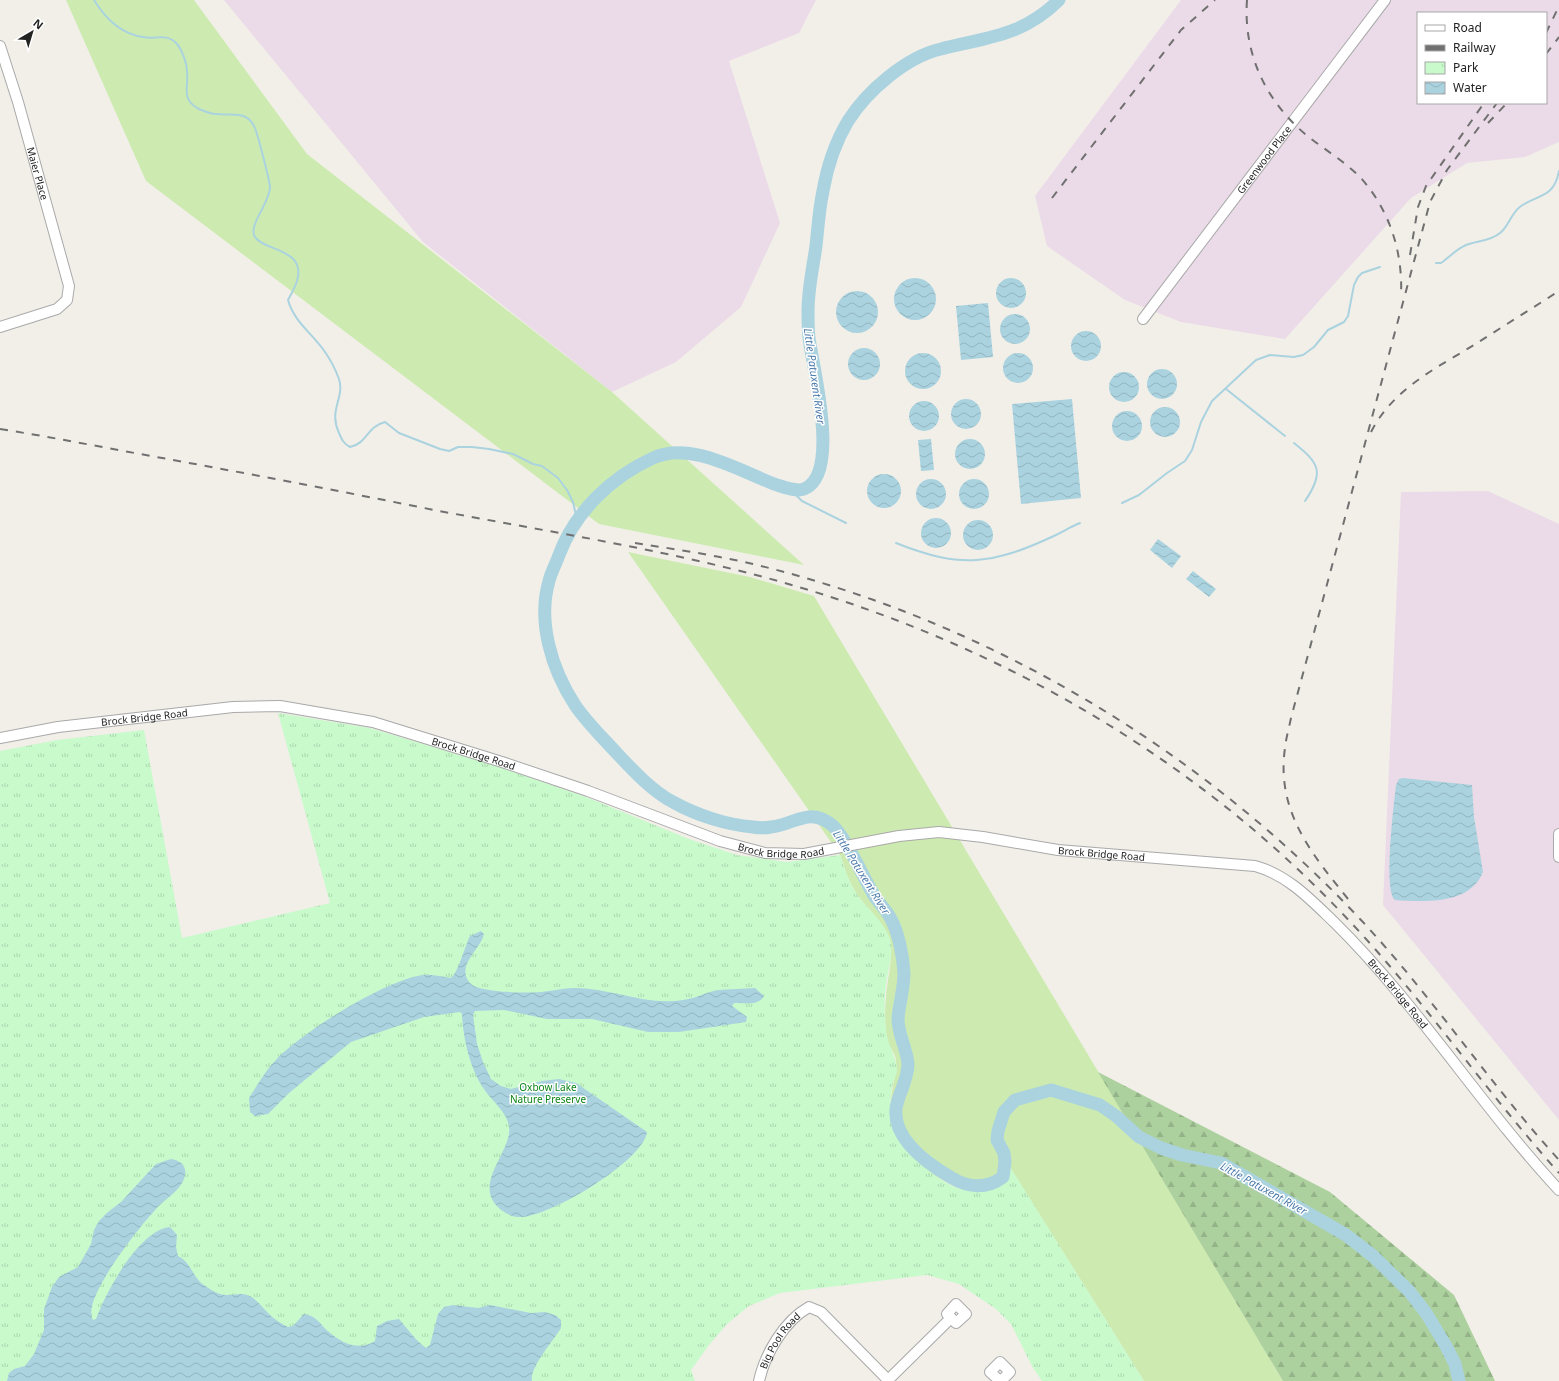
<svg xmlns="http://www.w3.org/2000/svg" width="1559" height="1381" font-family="'Noto Sans',sans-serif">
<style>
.industrial{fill:#ebdbe8;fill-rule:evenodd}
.grass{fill:#cdebb0}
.forest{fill:url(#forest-firs)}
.park{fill:url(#park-tufts)}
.water{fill:url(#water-waves)}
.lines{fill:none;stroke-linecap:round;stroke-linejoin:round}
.stream{stroke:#aad3df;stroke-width:2}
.river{stroke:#aad3df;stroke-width:13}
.minor-casing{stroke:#a9a9a9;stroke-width:12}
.minor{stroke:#fff;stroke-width:10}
.rail{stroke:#707070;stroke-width:2;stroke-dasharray:8 8;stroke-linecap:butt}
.labels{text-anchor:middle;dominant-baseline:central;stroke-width:3;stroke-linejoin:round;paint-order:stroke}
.street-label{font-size:10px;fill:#222;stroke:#fff}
.park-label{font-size:10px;fill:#0c8416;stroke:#fff}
.water-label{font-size:11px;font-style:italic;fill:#4a7aab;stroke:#fff}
</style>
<defs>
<pattern id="forest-firs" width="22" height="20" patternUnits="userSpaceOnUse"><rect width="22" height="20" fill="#add19e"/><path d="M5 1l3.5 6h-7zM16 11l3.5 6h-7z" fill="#95b388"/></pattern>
<pattern id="park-tufts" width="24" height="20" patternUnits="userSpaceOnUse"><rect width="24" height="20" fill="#c8facc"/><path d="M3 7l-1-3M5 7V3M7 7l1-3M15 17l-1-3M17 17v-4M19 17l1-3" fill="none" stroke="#acd6af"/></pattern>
<pattern id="water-waves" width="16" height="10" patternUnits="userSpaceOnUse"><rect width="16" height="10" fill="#aad3df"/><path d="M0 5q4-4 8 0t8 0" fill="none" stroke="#92b5bf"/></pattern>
</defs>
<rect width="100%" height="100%" fill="#f2efe9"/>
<!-- industrial -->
<g class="industrial">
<polygon points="224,0 816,0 799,33 729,61 780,223 741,307 676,362 612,392 423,242"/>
<path d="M1181,0H1559V142L1525,157L1467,163L1411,198L1285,339L1181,322L1125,300L1047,246L1035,196ZM1418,13H1546V103H1418Z"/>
<polygon points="1488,491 1559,524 1559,1120 1383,905 1401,492"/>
</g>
<!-- grass -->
<g class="grass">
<polygon points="66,0 194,0 307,154 612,392 804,565 599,524 146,181"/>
<path d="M628,552L750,577L814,596L1283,1381H1144L1001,1153C1001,1168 1000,1175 988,1187C979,1197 958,1188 948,1183C926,1172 898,1152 891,1127C889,1119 890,1108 891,1100C892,1086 897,1074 896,1061C896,1054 890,1049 888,1042C884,1028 885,1011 886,997C887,980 894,955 890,940C884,921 865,908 855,891C848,880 844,866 840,855Z"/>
</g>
<!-- forest -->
<polygon class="forest" points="1098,1072 1330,1192 1454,1295 1495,1381 1283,1381"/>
<!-- park -->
<path class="park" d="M278,713L370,728L499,767L586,797L689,839L737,855L787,862L840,855C844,866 848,880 855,891C865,908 885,921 890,940C893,952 890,962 888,973C884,991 884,1012 886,1030C887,1045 897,1056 897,1071C896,1077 893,1082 892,1088C890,1103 888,1122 896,1136C909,1159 972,1216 994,1179C1001,1169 1003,1163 1000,1151L1144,1381H1042L1033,1368L1011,1324L996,1309L959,1284L927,1275L780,1293L749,1306L727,1324L709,1345L691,1370L695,1381H0V751L57,740L144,730L182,938L330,903Z"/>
<!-- water -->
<g class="water">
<circle cx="915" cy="299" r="21"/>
<circle cx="1011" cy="293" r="15"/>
<circle cx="857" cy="312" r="21"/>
<polygon points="988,303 993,357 961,360 956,306"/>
<circle cx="1015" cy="329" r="15"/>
<circle cx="1086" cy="346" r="15"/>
<circle cx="864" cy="364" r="16"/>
<circle cx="923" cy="371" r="18"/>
<circle cx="1018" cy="368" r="15"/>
<circle cx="1162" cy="384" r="15"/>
<circle cx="1124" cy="387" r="15"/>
<polygon points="1072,399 1081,498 1021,504 1012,404"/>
<circle cx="966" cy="414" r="15"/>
<circle cx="924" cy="416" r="15"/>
<circle cx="1165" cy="422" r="15"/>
<circle cx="1127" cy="426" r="15"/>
<polygon points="931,439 934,470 921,471 918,440"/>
<circle cx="970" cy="454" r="15"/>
<circle cx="884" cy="491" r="17"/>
<circle cx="974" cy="494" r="15"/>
<circle cx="931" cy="494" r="15"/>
<circle cx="936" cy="533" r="15"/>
<circle cx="978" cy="535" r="15"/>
<polygon points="1158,539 1181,556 1172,568 1150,550"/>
<polygon points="1193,571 1216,589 1209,597 1186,579"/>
<path d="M1403,778L1472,785L1474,817L1483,872C1470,905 1424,902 1395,900C1383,890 1394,804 1396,785L1399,779Z"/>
<path d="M481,931L484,934C481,949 455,966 470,983C478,993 527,993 541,992C552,991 563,988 574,988C611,988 646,1006 683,1000C695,999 706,992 718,990C730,989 743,989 755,988L764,996C759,1006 744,1003 734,1003L732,1006L747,1017L746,1022L679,1032H648L592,1019H547L504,1010L475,1011L473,1015L477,1044L483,1062L491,1079L501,1086L511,1089L542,1081L559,1079L576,1083L647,1132C644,1161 545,1220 518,1217C510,1217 500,1210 495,1204C476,1180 513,1149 509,1126C507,1112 491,1100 484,1089C470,1069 463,1038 462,1014L460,1012L424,1017L351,1042L289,1093L268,1114L255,1116L250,1112L249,1098C257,1086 265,1071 275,1061C299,1034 388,978 424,975C433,974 442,977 451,978C458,973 465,946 470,936Z"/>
<path d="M171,1159C179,1160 187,1165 185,1175C183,1189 165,1199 156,1209C141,1225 80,1300 93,1320L96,1319C106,1292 139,1230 170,1227L177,1235L176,1247L178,1256C192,1263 192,1277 204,1285C211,1290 220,1296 229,1295C235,1295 241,1293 247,1295C256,1298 261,1306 268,1313C274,1319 280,1323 288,1327L293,1326L304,1314C319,1317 319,1324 329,1332C343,1344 359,1351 375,1341L377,1326L387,1321L399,1319C408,1329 415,1340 426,1348L430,1345L438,1314L444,1307L453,1305L478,1308L490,1305L531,1313L545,1312L555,1315L561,1320V1328C554,1340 529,1368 532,1381H7L9,1373L14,1369L25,1366L34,1354L44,1330V1309L52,1287L59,1277L78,1267L91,1244L94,1230L99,1221L108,1212L121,1202L156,1164Z"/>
</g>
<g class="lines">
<!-- stream -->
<g class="stream">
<path d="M94,0C105,18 121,34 143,37C156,40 166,32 177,44C182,50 187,63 187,72C189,87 180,99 199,109C204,111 210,114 216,114C230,116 246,110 254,126C257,130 270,183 270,187C270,202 250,223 254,235C261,252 307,247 297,281C295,288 291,294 288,300C294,322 313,334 325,352C330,359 336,371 339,379C345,398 328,410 339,433C342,440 344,444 350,447C368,443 366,427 385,422L399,433L440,449L449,451L458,447H472L489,449L513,454L533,464L542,466L558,478L567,490L573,502L577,520"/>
<path d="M1436,263H1441C1449,258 1456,249 1466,245C1477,241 1491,241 1500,233C1509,226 1511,213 1521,206C1539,194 1554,198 1559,171"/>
<polyline points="1226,389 1285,436"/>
<path d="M1294,443C1319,463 1325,472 1305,501"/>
<polyline points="790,489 802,501 846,523"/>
<polyline points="1122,503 1139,495 1167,473 1185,461 1192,450 1201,422 1212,401 1256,360 1270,355 1294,357 1303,355 1314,347 1328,330 1344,322 1348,316 1354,285 1358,277 1362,273 1380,267"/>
<path d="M896,543C961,569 992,565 1056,535C1064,531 1072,526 1080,523"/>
</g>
<!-- river -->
<path class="river" d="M1059,0C1023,36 988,37 941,49C906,57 867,91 848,121C836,141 827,168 823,191C819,209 818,228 816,246C813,267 808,289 808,311C808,320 808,329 809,338C813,368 841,475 804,489C796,492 784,487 777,485C741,472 691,440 653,458C611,477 575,512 559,555C556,564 551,572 549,581C537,622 552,670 575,705C585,720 598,733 611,747C629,766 650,790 673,802C696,815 727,825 753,827C759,828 765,828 771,827C794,825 809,806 832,825C846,837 864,879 875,897C880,904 887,911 891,919C899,934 903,957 904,973C904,989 899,1004 898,1019C898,1035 907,1049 908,1064C908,1080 898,1094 896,1109C893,1140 928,1164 952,1178C969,1188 987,1189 1003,1177L1005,1162L1004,1153L997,1140L998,1131L1004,1112L1015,1100L1051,1090L1100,1105L1116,1116L1139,1137L1161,1148L1182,1155L1221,1163L1346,1235L1373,1256L1409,1291L1426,1313L1446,1346L1455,1364L1459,1381"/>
<defs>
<g id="minor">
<path id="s1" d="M0,46L18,102L69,286L67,300L57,309L0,327"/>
<path id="s2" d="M1143,319L1385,0"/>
<path id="s3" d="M0,738L58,727L233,707L280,706L373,722L502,762L588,791L720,841L765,853L804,854L899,836L939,832L983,837L1058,850L1255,866C1288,875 1311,900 1335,923C1418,1005 1480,1105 1559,1190"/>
<polyline points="1559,834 1559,857"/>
<polygon points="956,1304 966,1314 956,1323 947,1314"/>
<path id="s4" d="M759,1381C765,1354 784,1321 809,1307L821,1312L889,1381"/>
<polyline points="887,1381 951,1318"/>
<polyline points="1000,1381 990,1372 1000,1362 1010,1372 1001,1381"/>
</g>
</defs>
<!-- minor casing -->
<use href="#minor" class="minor-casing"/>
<!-- minor -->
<use href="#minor" class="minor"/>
<!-- rail -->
<g class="rail">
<path d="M1247,0C1243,55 1267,104 1310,138C1327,151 1345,162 1360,177C1389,209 1403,251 1401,295"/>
<polyline points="1546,33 1559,6"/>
<polyline points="1546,54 1559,37"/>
<polyline points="1488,123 1507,103"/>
<polyline points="1052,198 1181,30 1215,0"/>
<polyline points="1410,255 1418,207 1426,186 1484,103"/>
<path d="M0,429C51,437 101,447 151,456C245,473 340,491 434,510C540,530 648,547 752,574C937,622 1108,707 1254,830C1302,871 1347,916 1388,964C1446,1032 1499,1106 1559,1173"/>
<path d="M1371,432C1392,390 1436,368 1474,345C1502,327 1531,309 1559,291"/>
<path d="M635,543C674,549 714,555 753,564C985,620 1199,747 1361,920C1432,996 1489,1083 1559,1160"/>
<path d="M1348,899C1311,853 1276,811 1285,748C1286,738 1289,728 1291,718L1430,202L1447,170L1497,103"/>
</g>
</g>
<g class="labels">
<!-- street labels -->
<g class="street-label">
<text stroke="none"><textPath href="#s2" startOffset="200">Greenwood Place</textPath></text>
<text stroke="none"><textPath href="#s1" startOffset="133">Maier Place</textPath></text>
<text stroke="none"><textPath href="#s3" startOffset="146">Brock Bridge Road</textPath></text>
<text stroke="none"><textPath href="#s3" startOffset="482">Brock Bridge Road</textPath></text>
<text stroke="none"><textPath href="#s3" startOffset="806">Brock Bridge Road</textPath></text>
<text stroke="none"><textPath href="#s3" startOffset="1130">Brock Bridge Road</textPath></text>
<text stroke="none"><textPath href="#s3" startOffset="1478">Brock Bridge Road</textPath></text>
<text stroke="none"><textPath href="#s4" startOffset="46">Big Pool Road</textPath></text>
</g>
<!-- park labels -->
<g class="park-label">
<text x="548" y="1087">Oxbow Lake<tspan x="548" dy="12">Nature Preserve</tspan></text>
</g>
<!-- water labels -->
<g class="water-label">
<text transform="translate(815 376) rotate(82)">Little Patuxent River</text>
<text transform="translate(862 872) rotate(58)">Little Patuxent River</text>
<text transform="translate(1264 1188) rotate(29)">Little Patuxent River</text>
</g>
</g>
<!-- legend -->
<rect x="1417" y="12" width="130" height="92" fill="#ffffff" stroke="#a7a7a7"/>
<rect x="1425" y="25" width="20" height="6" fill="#ffffff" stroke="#a7a7a7"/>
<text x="1453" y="32" font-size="12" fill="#222222">Road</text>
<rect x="1425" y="45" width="20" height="6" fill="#707070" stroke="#a7a7a7"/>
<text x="1453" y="52" font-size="12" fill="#222222">Railway</text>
<rect x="1425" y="62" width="20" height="12" fill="url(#park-tufts)" stroke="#a7a7a7"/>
<text x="1453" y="72" font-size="12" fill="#222222">Park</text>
<rect x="1425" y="82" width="20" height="12" fill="url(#water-waves)" stroke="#a7a7a7"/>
<text x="1453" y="92" font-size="12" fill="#222222">Water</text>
<!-- north arrow -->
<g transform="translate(32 32) rotate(38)" stroke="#ffffff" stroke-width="3" paint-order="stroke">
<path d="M0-3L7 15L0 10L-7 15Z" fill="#222222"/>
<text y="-6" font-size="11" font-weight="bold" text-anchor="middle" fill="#222222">N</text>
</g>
</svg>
